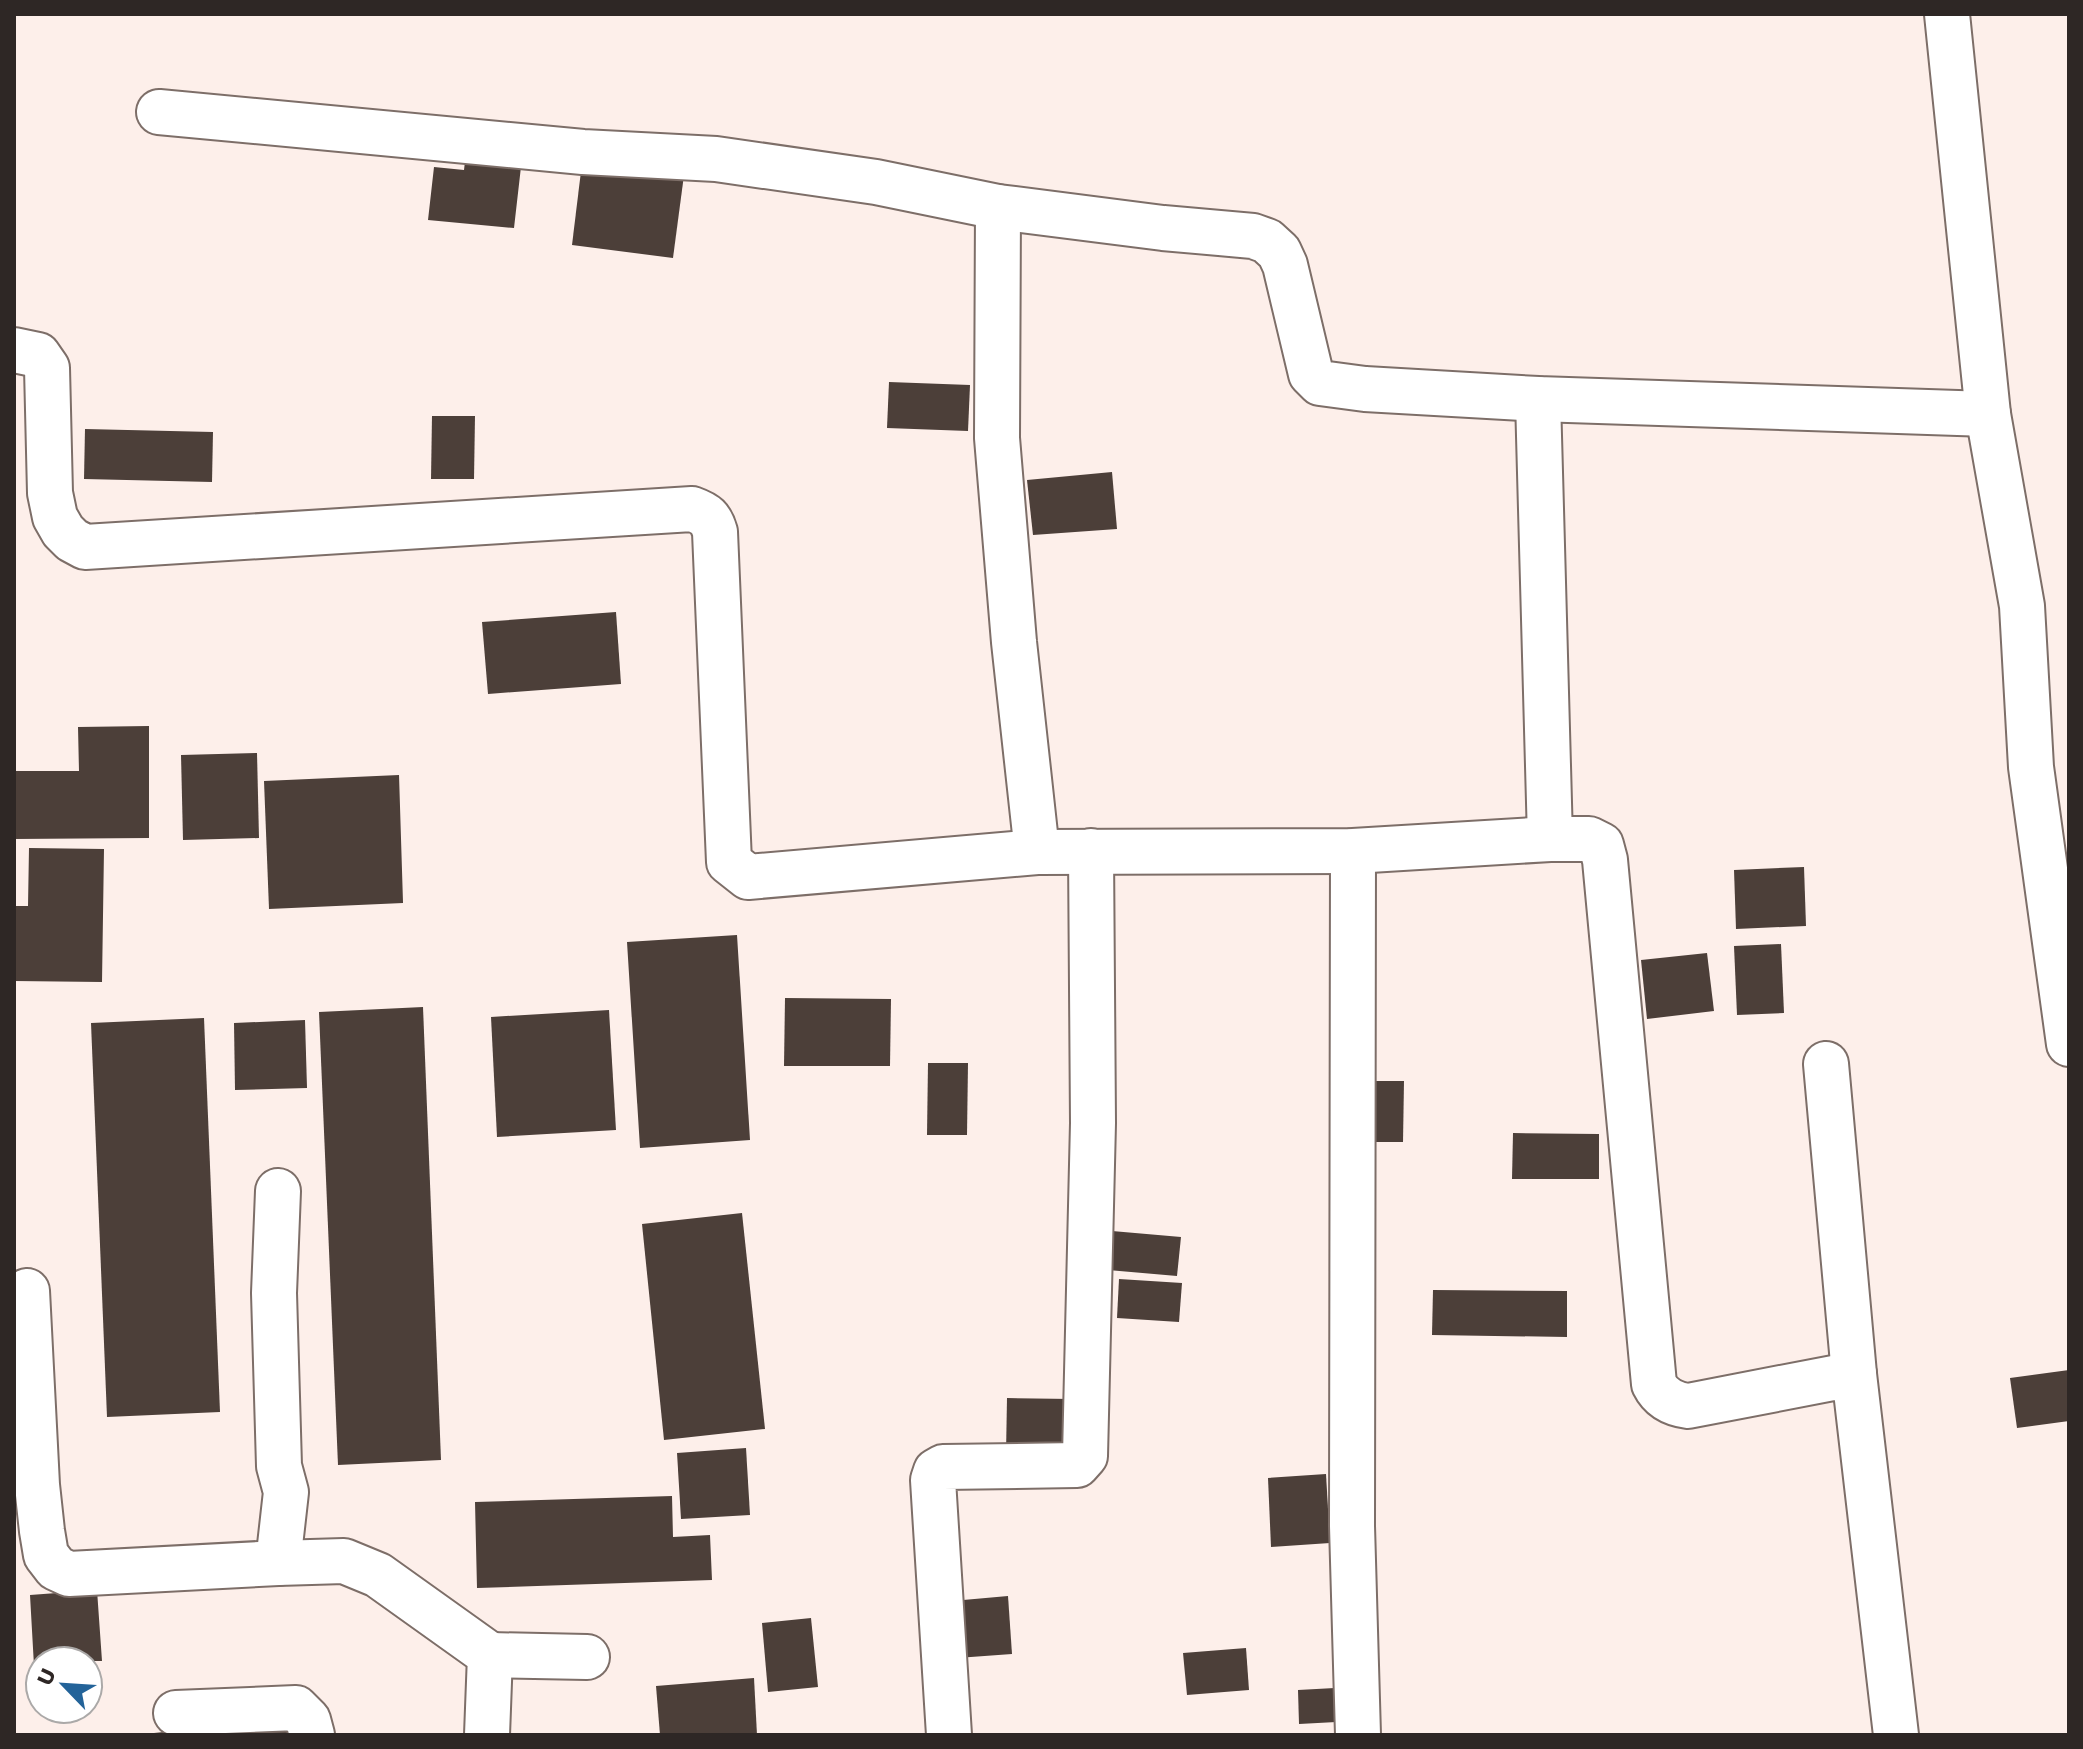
<svg xmlns="http://www.w3.org/2000/svg" width="2083" height="1749" font-family="'Work Sans',sans-serif">
<style>
.building{fill:#4c3f39}
.lines{fill:none;stroke-linecap:round;stroke-linejoin:round}
.minor-casing{stroke:#7d6e68;stroke-width:48}
.minor{stroke:#fff;stroke-width:44}
</style>
<rect width="100%" height="100%" fill="#fdefea"/>
<!-- building -->
<g class="building">
<polygon points="466,153 522,158 514,228 428,220 434,167 464,170"/>
<polygon points="582,163 684,175 673,258 572,245"/>
<polygon points="889,382 970,385 968,431 887,428"/>
<polygon points="432,416 475,416 474,479 431,479"/>
<polygon points="85,429 213,432 212,482 84,479"/>
<polygon points="1112,472 1117,529 1033,535 1027,480"/>
<polygon points="616,612 621,684 488,694 482,622"/>
<polygon points="149,726 149,838 14,839 14,771 79,771 78,727"/>
<polygon points="257,753 259,838 183,840 181,755"/>
<polygon points="399,775 403,903 269,909 264,781"/>
<polygon points="29,848 104,849 102,982 14,981 14,906 28,906"/>
<polygon points="1804,867 1806,926 1736,929 1734,870"/>
<polygon points="737,935 750,1140 640,1148 627,942"/>
<polygon points="1781,944 1784,1013 1737,1015 1734,946"/>
<polygon points="1707,953 1714,1011 1647,1019 1641,960"/>
<polygon points="785,998 891,999 890,1066 784,1066"/>
<polygon points="423,1007 441,1460 338,1465 319,1012"/>
<polygon points="609,1010 616,1130 497,1137 491,1017"/>
<polygon points="204,1018 220,1412 107,1417 91,1023"/>
<polygon points="305,1020 307,1088 235,1090 234,1023"/>
<polygon points="928,1063 968,1063 967,1135 927,1135"/>
<polygon points="1366,1081 1404,1081 1403,1142 1365,1142"/>
<polygon points="1513,1133 1599,1134 1599,1179 1512,1179"/>
<polygon points="742,1213 765,1429 664,1440 642,1224"/>
<polygon points="1112,1231 1181,1237 1177,1276 1108,1270"/>
<polygon points="1119,1279 1182,1283 1179,1322 1117,1318"/>
<polygon points="1433,1290 1567,1291 1567,1337 1432,1335"/>
<polygon points="2069,1370 2069,1421 2017,1428 2010,1378"/>
<polygon points="1007,1398 1072,1399 1071,1454 1006,1454"/>
<polygon points="746,1448 750,1515 681,1519 677,1453"/>
<polygon points="1326,1474 1330,1543 1271,1547 1268,1478"/>
<polygon points="672,1496 673,1537 710,1535 712,1580 477,1588 475,1502"/>
<polygon points="97,1590 102,1661 40,1661 40,1665 34,1666 30,1595"/>
<polygon points="1008,1596 1012,1654 957,1658 952,1601"/>
<polygon points="811,1618 818,1687 768,1692 762,1623"/>
<polygon points="1246,1648 1249,1690 1187,1695 1183,1653"/>
<polygon points="754,1678 757,1735 660,1735 656,1686"/>
<polygon points="1353,1687 1355,1721 1299,1724 1298,1690"/>
<polygon points="294,1719 296,1735 154,1735 154,1733"/>
</g>
<g class="lines">
<defs>
<g id="minor">
<polyline points="1947,14 1988,414 2022,606 2031,767 2069,1044"/>
<polyline points="159,112 583,152 716,159 876,182 998,207 1163,228 1253,236 1267,241 1279,252 1285,265 1311,374 1320,383 1365,389 1538,399 1988,414"/>
<polyline points="998,207 997,438 1014,642 1037,852"/>
<path d="M14,350L38,355L47,368L50,493L55,517L63,531L72,540L85,547L692,509C706,514 711,518 715,532L729,862L748,877L1037,852L1353,851L1550,839H1589L1601,845L1605,860L1654,1384C1661,1398 1673,1404 1688,1406L1854,1374L1896,1735"/>
<polyline points="1538,399 1550,839"/>
<polyline points="1353,851 1352,1526 1358,1735"/>
<polyline points="1826,1064 1854,1374"/>
<polyline points="278,1191 274,1293 279,1466 286,1492 278,1563 344,1561 378,1575 490,1655 487,1735"/>
<polyline points="27,1291 37,1485 42,1531 46,1555 56,1568 69,1574 278,1563"/>
<polyline points="490,1655 587,1657"/>
<polyline points="176,1713 296,1708 308,1720 312,1735"/>
<polyline points="949,1735 933,1480 936,1471 943,1467 1077,1465 1085,1456 1093,1123 1091,851"/>
</g>
</defs>
<!-- minor casing -->
<use href="#minor" class="minor-casing"/>
<!-- minor -->
<use href="#minor" class="minor"/>
</g>
<!-- border -->
<rect width="2083" height="1749" fill="none" stroke="#2e2725" stroke-width="32"/>
<!-- north arrow -->
<g transform="translate(64 1685) rotate(295)"><circle r="38" fill="#ffffff" stroke="#aba9a8" stroke-width="2"/>
<path d="M0-6L14 30L0 20L-14 30Z" fill="#236399"/>
<text y="-12" font-size="22" font-weight="bold" text-anchor="middle" fill="#2e2725">U</text>
</g>
</svg>
